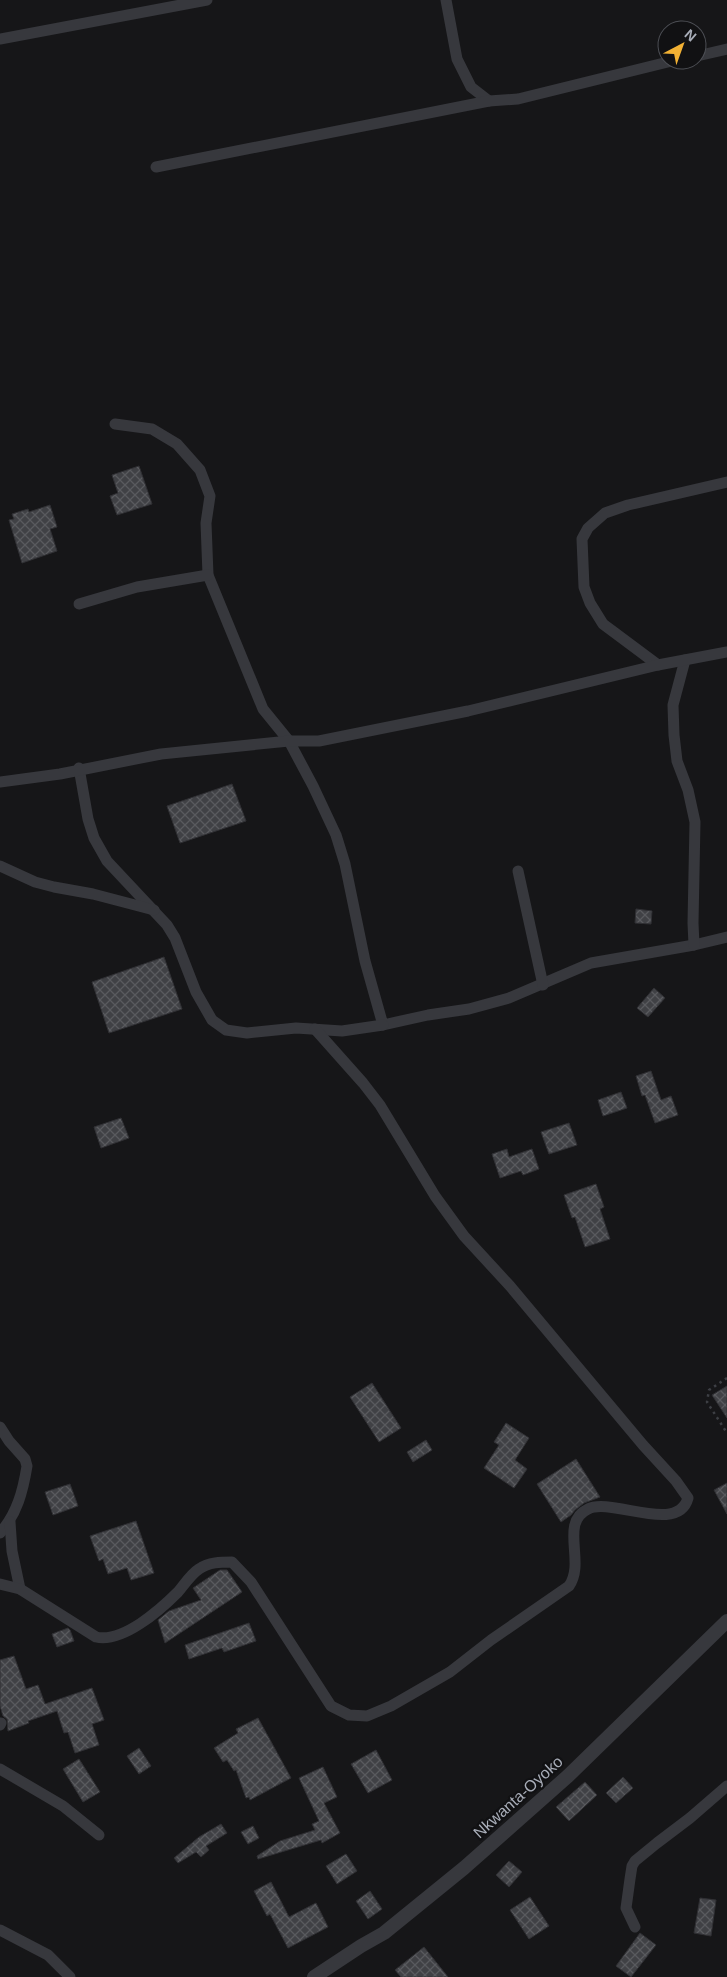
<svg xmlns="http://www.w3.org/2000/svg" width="727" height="1977" font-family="Helvetica,sans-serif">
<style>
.building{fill:url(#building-cross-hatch);stroke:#303034}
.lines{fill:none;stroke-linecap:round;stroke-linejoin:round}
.path{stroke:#3d3f44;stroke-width:2.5;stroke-dasharray:2.5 4;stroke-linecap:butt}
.minor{stroke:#37383d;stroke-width:11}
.tertiary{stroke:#37383d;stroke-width:14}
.labels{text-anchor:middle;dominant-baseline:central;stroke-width:4.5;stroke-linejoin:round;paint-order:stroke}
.street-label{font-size:16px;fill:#a8adb8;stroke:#111113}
</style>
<defs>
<pattern id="building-cross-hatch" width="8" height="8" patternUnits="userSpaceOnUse" patternTransform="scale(1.25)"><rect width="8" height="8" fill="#404145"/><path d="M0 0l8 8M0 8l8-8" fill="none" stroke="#595a5e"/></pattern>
</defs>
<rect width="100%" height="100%" fill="#161618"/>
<!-- building -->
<g class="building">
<polygon points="139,466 152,504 117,515 110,496 118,493 112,475"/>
<polygon points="50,505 57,527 50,529 57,551 22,563 9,520 14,519 12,514 28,509 29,512"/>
<polygon points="232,784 246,821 180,843 167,806"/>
<polygon points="636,909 652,911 651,924 635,923"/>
<polygon points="164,957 182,1009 109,1033 92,982"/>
<polygon points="654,988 665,998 648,1017 637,1008"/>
<polygon points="651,1071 661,1100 671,1096 678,1115 655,1123 645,1095 642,1096 636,1076"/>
<polygon points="621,1092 627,1108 603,1116 598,1100"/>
<polygon points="121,1118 129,1138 101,1148 94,1127"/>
<polygon points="569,1123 577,1145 549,1154 541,1132"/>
<polygon points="507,1149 509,1157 532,1149 539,1169 523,1175 521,1171 500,1178 492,1154"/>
<polygon points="596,1184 604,1207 600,1209 610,1239 585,1247 575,1217 572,1218 564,1195"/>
<polygon points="372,1383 401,1428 379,1442 350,1397"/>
<polygon points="727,1386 727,1418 712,1395"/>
<polygon points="506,1423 529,1438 515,1460 527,1469 514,1488 484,1468 499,1445 494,1442"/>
<polygon points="426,1440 432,1450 413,1462 407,1452"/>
<polygon points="576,1459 600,1497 584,1503 575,1510 571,1515 561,1522 537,1484"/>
<polygon points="727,1483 727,1514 714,1490"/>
<polygon points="70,1484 78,1506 53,1515 45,1492"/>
<polygon points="136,1521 154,1573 131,1580 127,1568 108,1574 103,1559 99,1561 90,1536"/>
<polygon points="220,1570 227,1570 242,1592 165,1643 158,1620 169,1611 201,1600 193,1588"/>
<polygon points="249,1623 256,1641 224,1652 222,1648 189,1659 185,1645"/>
<polygon points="68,1628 70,1630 74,1641 57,1647 52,1634"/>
<polygon points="14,1656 26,1689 38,1685 45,1704 92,1688 104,1720 92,1724 99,1745 75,1753 68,1732 64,1733 57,1711 28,1721 29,1723 8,1731 7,1719 3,1716 0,1706 0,1660"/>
<polygon points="258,1718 291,1778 250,1800 249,1797 246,1798 236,1770 234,1771 227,1760 223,1762 214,1748 238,1733 236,1729"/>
<polygon points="139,1748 151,1766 139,1774 127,1756"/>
<polygon points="376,1750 392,1780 368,1793 351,1764"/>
<polygon points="79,1759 100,1792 83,1802 63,1769"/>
<polygon points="323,1767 337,1797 324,1803 340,1833 322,1843 321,1840 258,1859 257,1856 280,1841 315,1830 312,1824 319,1821 299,1778"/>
<polygon points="623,1777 633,1788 616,1803 606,1793"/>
<polygon points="585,1782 597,1795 569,1821 556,1807"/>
<polygon points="221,1824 227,1833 206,1846 209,1850 201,1857 196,1852 178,1863 174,1858 199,1837"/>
<polygon points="253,1826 259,1838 248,1844 241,1832"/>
<polygon points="346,1854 357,1871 337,1884 326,1866"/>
<polygon points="509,1861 522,1872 509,1887 496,1875"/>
<polygon points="271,1882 289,1917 316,1903 328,1927 288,1948 270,1914 267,1916 254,1891"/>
<polygon points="370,1891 382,1909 368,1919 356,1901"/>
<polygon points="530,1897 549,1926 529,1939 510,1910"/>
<polygon points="700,1898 716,1900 711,1936 694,1933"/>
<polygon points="640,1933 656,1945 631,1977 616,1966"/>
<polygon points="424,1947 448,1977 401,1977 395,1970"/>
</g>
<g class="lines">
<!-- path -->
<polyline class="path" points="727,1378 709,1390 707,1402 727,1433"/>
<!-- minor -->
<g class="minor">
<polyline points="446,0 457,59 471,87 489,101"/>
<polyline points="0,39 207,0"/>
<polyline points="697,56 727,49"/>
<polyline points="156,167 489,101 518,99 676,60"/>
<polyline points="115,424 152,429 177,444 200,470 210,496 206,523 208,575 263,709 289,741 313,786 336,835 345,864 365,961 383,1025 428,1015 469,1009 509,998 591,963 694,945 727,937"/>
<polyline points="79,604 137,587 208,575"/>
<polyline points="685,660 673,705 674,735 677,761 688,790 695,822 693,923 694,945"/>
<polyline points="658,665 603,624 590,603 584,587 582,539 588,528 605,513 628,505 727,482"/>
<polyline points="79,768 88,819 94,838 107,861 167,925 175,938 196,992 212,1020 226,1030 247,1033 296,1028 342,1031 383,1025"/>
<polyline points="0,782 60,774 161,754 289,741 319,741 468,711 658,665 727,652"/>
<polyline points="0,866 35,882 54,887 93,894 154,910"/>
<polyline points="518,871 543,985"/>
<path d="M0,1427L9,1441L25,1459L27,1466C23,1491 17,1514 0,1533"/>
<polyline points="10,1522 12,1551 20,1589"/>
<path d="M0,1584L20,1589L96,1637C123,1643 160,1610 178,1592C184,1585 191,1574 199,1569C209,1562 221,1562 232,1562L251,1582L331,1706L349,1715L367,1716L391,1706L450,1672L491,1640L569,1586C586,1562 559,1523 588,1509C611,1497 678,1535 688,1498L676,1481L643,1445L510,1286L464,1236L435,1196L380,1105L363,1083L315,1029"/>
<polyline points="0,1725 1,1723"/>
<polyline points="0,1769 63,1806 99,1835"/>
<polyline points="635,1927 626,1908 630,1879 632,1866 635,1861 657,1843 690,1818 727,1786"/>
<polyline points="0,1930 48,1955 70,1977"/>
</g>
<!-- tertiary -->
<polyline class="tertiary" points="314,1977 361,1946 384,1933 464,1868 568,1776 727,1621"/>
</g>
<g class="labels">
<!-- street labels -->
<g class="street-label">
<text transform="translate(518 1797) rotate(-42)">Nkwanta-Oyoko</text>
</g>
</g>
<!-- north arrow -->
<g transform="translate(682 45) rotate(41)"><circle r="24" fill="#111113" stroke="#4d4f55"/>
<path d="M0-4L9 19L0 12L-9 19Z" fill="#f2b134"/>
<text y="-8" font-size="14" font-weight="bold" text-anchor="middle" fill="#a8adb8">N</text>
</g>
</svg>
